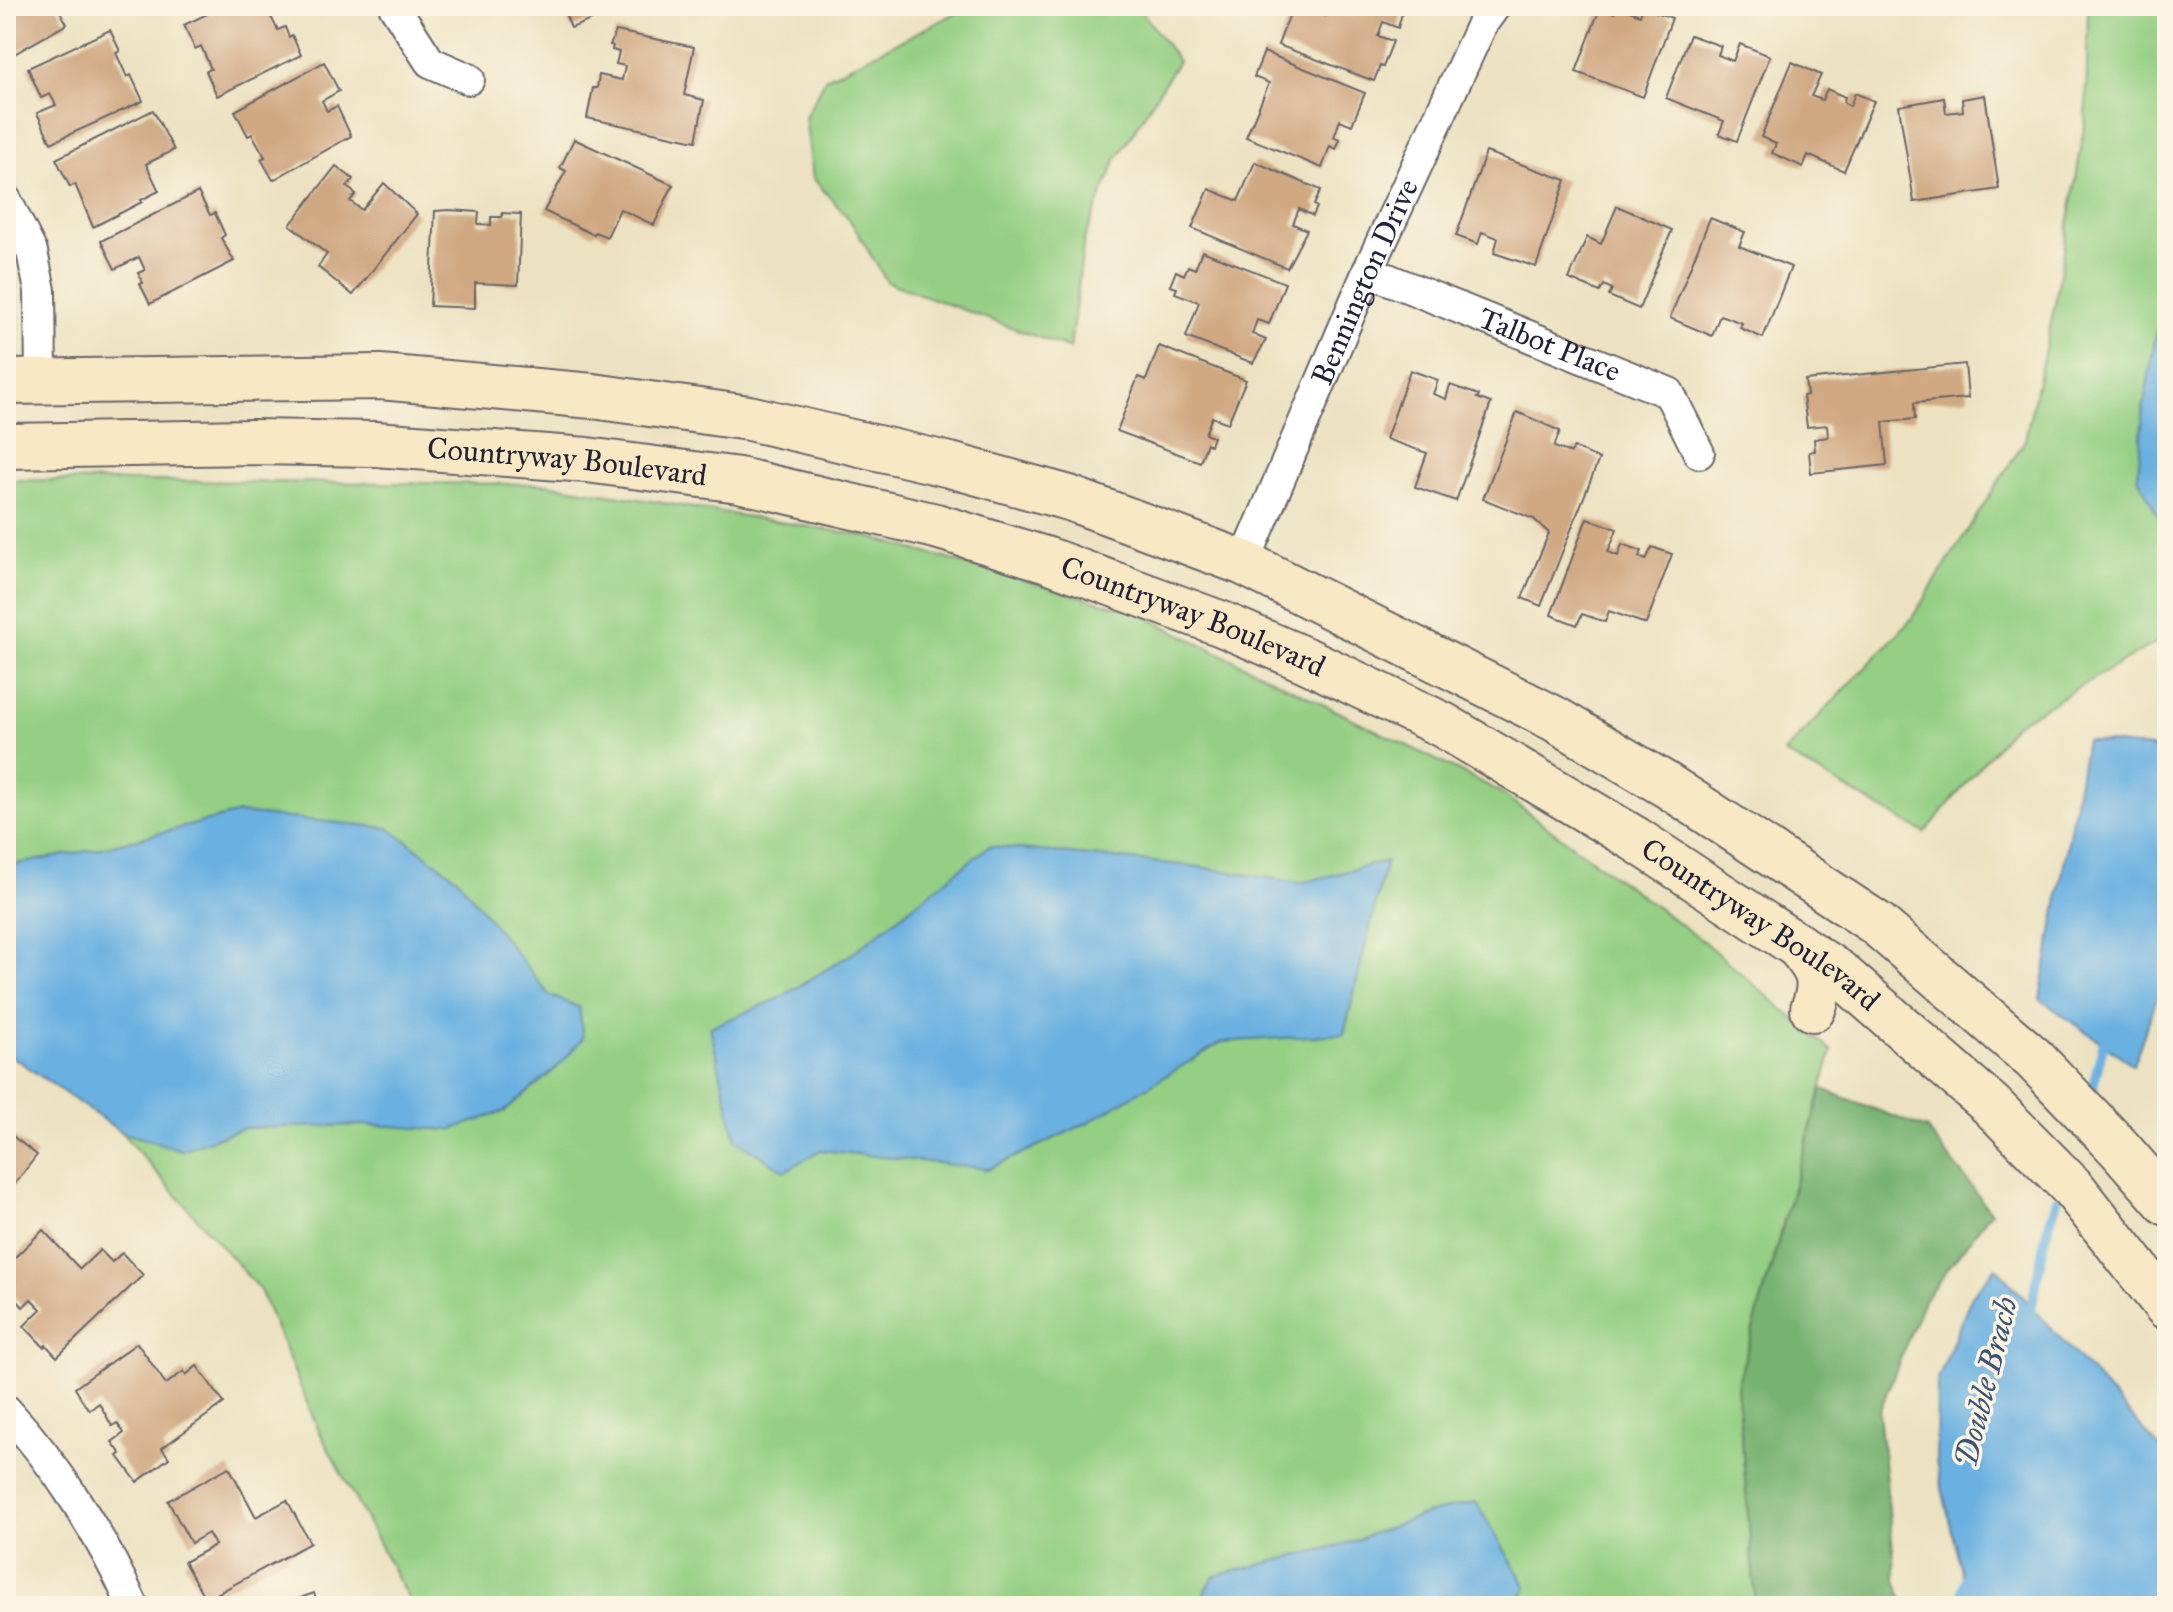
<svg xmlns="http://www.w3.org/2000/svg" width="2173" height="1612" font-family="'IM FELL Great Primer',serif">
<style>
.green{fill:#94cf83;stroke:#5b785f;stroke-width:2}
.forest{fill:#77b271;stroke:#4c6a56;stroke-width:2}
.water{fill:#6bb1e1;stroke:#466a8e;stroke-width:2}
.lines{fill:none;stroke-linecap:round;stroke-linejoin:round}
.stream{stroke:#6bb1e1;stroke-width:10}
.building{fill:#d0a882}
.street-casing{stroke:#69656a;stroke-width:34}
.secondary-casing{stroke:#69656a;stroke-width:48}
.street{stroke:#fff;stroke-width:30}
.secondary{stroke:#f8e8c3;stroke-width:44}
.labels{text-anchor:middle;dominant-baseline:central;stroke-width:7;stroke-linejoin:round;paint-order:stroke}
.street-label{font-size:30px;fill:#22223b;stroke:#fcf5e5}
.water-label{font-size:32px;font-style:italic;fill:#3c5475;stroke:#fcf5e5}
</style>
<rect width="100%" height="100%" fill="#fcf5e5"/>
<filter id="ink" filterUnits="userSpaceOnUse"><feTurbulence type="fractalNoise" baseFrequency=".0125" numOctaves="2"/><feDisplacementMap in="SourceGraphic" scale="16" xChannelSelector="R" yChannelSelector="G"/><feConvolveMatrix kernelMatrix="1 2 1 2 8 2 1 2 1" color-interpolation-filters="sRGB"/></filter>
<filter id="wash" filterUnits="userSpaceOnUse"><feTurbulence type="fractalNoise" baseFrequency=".006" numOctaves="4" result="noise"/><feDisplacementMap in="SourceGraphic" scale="32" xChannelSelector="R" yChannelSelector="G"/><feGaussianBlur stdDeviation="1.8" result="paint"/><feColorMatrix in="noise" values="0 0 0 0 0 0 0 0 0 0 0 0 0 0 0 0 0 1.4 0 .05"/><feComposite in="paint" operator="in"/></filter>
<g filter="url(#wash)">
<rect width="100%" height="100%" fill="#ece2c1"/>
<!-- green -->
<g class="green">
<polygon points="1054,6 1141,10 1178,61 1116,160 1084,239 1070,349 887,282 850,220 813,178 805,117 826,78 956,13"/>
<polygon points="2088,6 2167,6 2167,636 2014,725 1925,833 1784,753 1910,621 2025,440 2055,304 2086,119"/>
<polygon points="6,480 547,484 866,536 1136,612 1497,790 1704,942 1832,1051 1737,1386 1756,1606 412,1606 319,1431 260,1290 121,1132 6,1052"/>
</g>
<!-- forest -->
<polygon class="forest" points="1822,1089 1927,1129 1991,1212 1924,1300 1879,1412 1896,1580 1904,1606 1756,1606 1737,1386"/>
<!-- water -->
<g class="water">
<polygon points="2167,296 2167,534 2138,477 2143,409 2156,334"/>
<polygon points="2086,740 2167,750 2167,970 2133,1065 2040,999"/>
<polygon points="239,813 389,828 457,878 550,996 579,1007 583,1038 560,1065 505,1111 451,1130 372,1125 243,1128 182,1150 121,1132 6,1052 6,866 97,849"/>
<polygon points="989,846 1193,866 1301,883 1386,861 1344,1034 1222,1042 1087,1123 989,1169 821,1150 785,1171 736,1140 710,1027 778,999 853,953"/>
<polygon points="1996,1267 2167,1456 2167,1606 1969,1606 1936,1462 1937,1382 1971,1297"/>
<polygon points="1476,1502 1527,1588 1514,1606 1197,1606 1214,1576 1348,1543 1422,1515"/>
</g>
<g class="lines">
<!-- stream -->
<g class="stream">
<polyline points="2090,1099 2106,1033"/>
<polyline points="2029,1319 2046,1234 2057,1200"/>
<polyline points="1959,1606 1968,1571"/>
</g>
</g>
<g id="blocks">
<!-- building -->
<g class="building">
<polygon points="6,6 57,6 67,24 7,58"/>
<polygon points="224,6 296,6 271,17 278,30 285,27 289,37 292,35 301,55 217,96 206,71 211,69 201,46 195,49 184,25"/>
<polygon points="562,6 626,6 571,28"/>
<polygon points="1293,6 1326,16 1329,6 1404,6 1398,28 1383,22 1378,36 1393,41 1383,67 1380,66 1374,81 1278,45"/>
<polygon points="1617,6 1626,6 1624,9 1640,15 1643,7 1672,18 1643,97 1576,72 1600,8 1614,13"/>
<polygon points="110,30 120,51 116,53 127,77 131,75 143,101 51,143 37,113 56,105 50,94 41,98 28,68"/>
<polygon points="616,31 694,47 684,95 704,100 696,141 587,118 593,88 597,88 599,75 622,80 625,66 616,64 619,52 612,50 613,46 610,45"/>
<polygon points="1690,35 1721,46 1718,55 1733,61 1740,44 1770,56 1737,141 1719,134 1724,121 1666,98"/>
<polygon points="1264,52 1365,93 1352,125 1340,120 1334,137 1340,139 1336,149 1330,146 1322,168 1246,137 1269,83 1254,77"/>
<polygon points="324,62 339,91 322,101 327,111 337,106 351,136 273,180 261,159 265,157 252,134 248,136 235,111"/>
<polygon points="1792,62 1821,75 1811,96 1822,100 1827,89 1845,97 1843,102 1850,106 1855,93 1874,101 1844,171 1808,155 1803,167 1772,153 1776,144 1761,137"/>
<polygon points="1985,95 1999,189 1914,202 1899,106 1944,98 1946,113 1963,111 1962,99"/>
<polygon points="153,110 174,150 146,164 159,191 141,200 142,202 93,227 75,184 70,187 56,159"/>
<polygon points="574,139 673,185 654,225 620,209 607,237 595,232 594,235 544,211 566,171 560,168"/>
<polygon points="1486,152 1566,180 1536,267 1494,253 1498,238 1482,232 1478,244 1456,236"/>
<polygon points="1255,162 1321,190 1314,205 1317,207 1313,216 1299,209 1293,224 1307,230 1287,268 1192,228 1209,189 1238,201"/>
<polygon points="336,166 353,179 347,187 356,194 350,201 362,210 384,183 417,214 353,295 318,267 327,254 290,225"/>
<polygon points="198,192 210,215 215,213 225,235 221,238 234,261 150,304 140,284 143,283 138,273 145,270 139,257 115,269 101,241"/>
<polygon points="1617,206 1672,230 1639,309 1609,296 1612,289 1604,285 1600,292 1569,279 1587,237 1601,244"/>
<polygon points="449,210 479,212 478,224 491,225 491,217 502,217 502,213 521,214 518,285 475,283 475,308 430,306 435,211"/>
<polygon points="1710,218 1745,232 1739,246 1791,267 1763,338 1740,328 1742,323 1720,315 1712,336 1670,318"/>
<polygon points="1202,251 1285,283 1269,324 1257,320 1252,334 1266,340 1253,363 1186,337 1199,302 1175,293 1177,288 1170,286 1176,271 1184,275 1188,266 1195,269"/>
<polygon points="1159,346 1246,380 1228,423 1212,417 1205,434 1213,437 1210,445 1207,443 1200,462 1117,431 1138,377 1146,380"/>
<polygon points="1965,364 1968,398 1914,403 1915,419 1883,422 1887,465 1811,473 1809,452 1815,451 1814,439 1828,437 1827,425 1807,427 1803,396 1807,395 1805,380"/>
<polygon points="1410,370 1438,380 1433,394 1446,399 1450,385 1479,395 1477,398 1491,403 1456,501 1415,487 1427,453 1386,439"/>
<polygon points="1517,412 1560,431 1554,447 1571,453 1574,447 1599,459 1541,606 1522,598 1549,533 1534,519 1483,499"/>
<polygon points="1587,518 1617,529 1608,552 1618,556 1622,544 1642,551 1639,557 1646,560 1652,547 1672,554 1646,624 1609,611 1605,622 1582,614 1577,625 1551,615"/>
<polygon points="6,1131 37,1155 6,1195"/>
<polygon points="43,1230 80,1269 100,1250 112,1262 122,1253 143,1275 57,1357 46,1345 44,1347 24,1326 41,1309 31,1299 23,1307 10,1292 6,1295 6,1266"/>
<polygon points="137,1343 166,1384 184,1371 186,1375 197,1366 224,1403 162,1448 169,1458 137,1482 118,1456 121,1454 112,1442 124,1433 117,1423 112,1426 99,1403 90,1410 85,1405 75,1388"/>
<polygon points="229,1467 256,1517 287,1500 310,1543 206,1600 184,1562 215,1545 208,1533 191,1543 168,1501"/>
<polygon points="314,1593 318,1606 278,1606"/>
</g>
</g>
</g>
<g filter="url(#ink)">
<use href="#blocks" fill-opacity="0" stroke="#69656a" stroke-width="2"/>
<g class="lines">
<defs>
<g id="street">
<polyline points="394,6 430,62 469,79"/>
<polyline points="6,200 32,252 40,290 41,381"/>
<path id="s1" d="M1368,271L1669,393L1699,453"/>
<path id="s2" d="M1244,563L1368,271L1482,24L1495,6"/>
<path d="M6,1410C57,1465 102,1537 133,1606"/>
</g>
<g id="secondary">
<polyline points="6,382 380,377 593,396 749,418 950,465 1069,498 1244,563 1555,719 1668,786 1876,923 2034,1059 2119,1148 2167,1203"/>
<path id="s3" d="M6,446L253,442L376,444L587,460L739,480L936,526L1048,560L1222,624L1308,661L1443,725L1635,839L1839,973L1991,1105L2074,1189L2167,1307"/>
<path d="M1797,945C1817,969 1825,979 1813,1009"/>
</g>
</defs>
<!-- street casing -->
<use href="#street" class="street-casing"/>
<!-- secondary casing -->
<use href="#secondary" class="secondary-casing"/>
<!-- street -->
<use href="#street" class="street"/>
<!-- secondary -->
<use href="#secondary" class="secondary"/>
</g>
</g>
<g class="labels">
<!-- street labels -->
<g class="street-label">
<text stroke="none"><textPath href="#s2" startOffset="306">Bennington Drive</textPath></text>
<text stroke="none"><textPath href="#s1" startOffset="196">Talbot Place</textPath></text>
<text stroke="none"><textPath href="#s3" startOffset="562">Countryway Boulevard</textPath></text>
<text stroke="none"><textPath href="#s3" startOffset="1210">Countryway Boulevard</textPath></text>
<text stroke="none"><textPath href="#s3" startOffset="1858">Countryway Boulevard</textPath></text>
</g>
<!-- water labels -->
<g class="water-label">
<text transform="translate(1986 1382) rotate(-76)">Double Brach</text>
</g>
</g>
<!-- margin -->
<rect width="2173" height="1612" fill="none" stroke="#fcf5e5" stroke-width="32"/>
</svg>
